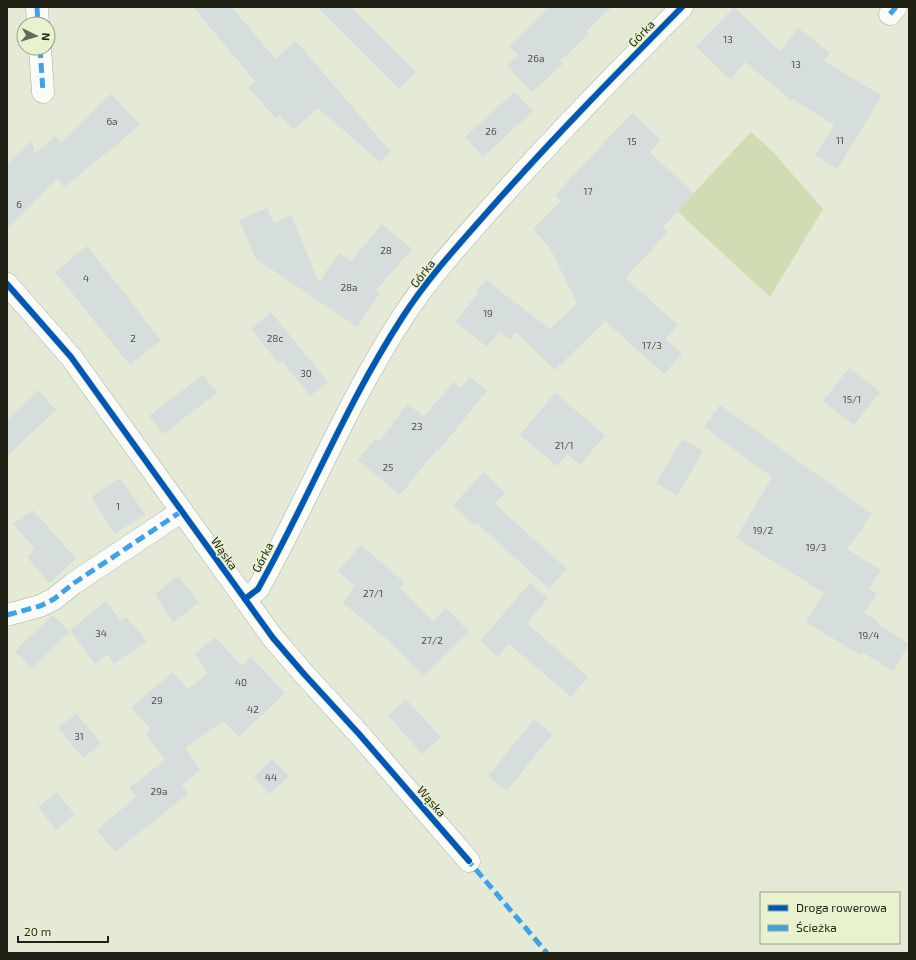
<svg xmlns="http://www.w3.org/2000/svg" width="916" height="960" font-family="'Exo 2',sans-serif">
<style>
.green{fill:#d2dcb4}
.building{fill:#d6dedd}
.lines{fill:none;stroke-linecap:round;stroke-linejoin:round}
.minor-casing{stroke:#a9ae9e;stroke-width:23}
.minor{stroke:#fbfcf9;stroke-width:22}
.quiet{stroke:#3da2ea;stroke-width:5;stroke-dasharray:10 5;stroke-linecap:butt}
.cycleway-casing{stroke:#e8f2ce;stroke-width:8}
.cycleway{stroke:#0057b8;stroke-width:6}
.labels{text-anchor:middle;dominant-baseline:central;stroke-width:3;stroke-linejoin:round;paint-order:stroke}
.number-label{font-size:10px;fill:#4d5147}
.street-label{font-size:12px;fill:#1f2215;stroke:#e8f2ce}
</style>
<rect width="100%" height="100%" fill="#e4ead6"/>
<!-- green -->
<polygon class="green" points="751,132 773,152 823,209 770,297 677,211"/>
<!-- building -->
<g class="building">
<polygon points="193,7 232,7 275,59 296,41 390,151 380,162 318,108 293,130 280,115 276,119 248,87 255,81"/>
<polygon points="317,7 351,7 416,72 399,89"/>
<polygon points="550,7 612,7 586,31 589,34 560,61 563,64 532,92 507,66 518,55 509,46"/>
<polygon points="734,7 780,51 798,28 830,53 824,61 882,96 837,169 815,155 834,125 793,99 792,101 745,62 731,80 696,47"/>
<polygon points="514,92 533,111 483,157 465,137"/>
<polygon points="111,94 140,124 115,146 64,187 57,179 7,228 7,164 32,140 34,154 56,136 61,142"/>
<polygon points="632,113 661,140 650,152 694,194 663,227 668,232 625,278 678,325 665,339 682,354 664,374 605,321 555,370 516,332 510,340 500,331 487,347 455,322 478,293 476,291 486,280 550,329 577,303 551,250 533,229 561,201 555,195"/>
<polygon points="267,208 274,223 291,215 319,282 339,253 351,261 382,224 412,249 376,290 380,293 357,327 256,259 239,220"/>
<polygon points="87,246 161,340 130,365 55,272"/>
<polygon points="271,312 328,382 310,396 282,361 279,364 251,329"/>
<polygon points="849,368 880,392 854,425 823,401"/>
<polygon points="203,375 217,393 163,434 149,416"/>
<polygon points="470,377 487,391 439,450 438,448 400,495 358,460 375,439 379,442 407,404 424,416 454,382 461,388"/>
<polygon points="38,390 56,410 7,456 7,420"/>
<polygon points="555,393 605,435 580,465 567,454 557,466 520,435"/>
<polygon points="720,405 872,514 847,549 881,570 869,589 877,594 864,613 879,622 878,624 909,644 893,671 862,652 860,655 806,622 824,593 736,538 772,477 704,427"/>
<polygon points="682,439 703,451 677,496 656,483"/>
<polygon points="484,472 505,493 495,504 567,569 549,589 477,523 475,526 453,505"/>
<polygon points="120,478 145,514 115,534 91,497"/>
<polygon points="33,510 76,559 49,583 27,557 35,549 13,524"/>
<polygon points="361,545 404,582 400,588 433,621 446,608 469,632 423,676 389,641 343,603 355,586 338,571"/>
<polygon points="178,576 199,603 173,622 155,594"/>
<polygon points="530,583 548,598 527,623 588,677 571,697 509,644 498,657 480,641"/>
<polygon points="106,601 121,621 126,617 147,641 114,664 108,654 95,664 70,630"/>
<polygon points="53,615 69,632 32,669 15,651"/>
<polygon points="215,637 242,666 251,657 285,693 239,737 223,721 185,748 200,770 182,785 188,794 115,852 97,830 136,797 129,788 165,760 146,734 151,730 131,707 173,672 188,689 208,674 195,654"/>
<polygon points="406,699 441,737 422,754 388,715"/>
<polygon points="76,713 101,744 83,758 58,728"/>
<polygon points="534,719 552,734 507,791 488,776"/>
<polygon points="272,759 289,776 270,794 254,777"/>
<polygon points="57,792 75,815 56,830 38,807"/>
</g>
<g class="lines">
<defs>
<g id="minor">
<polyline points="37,7 38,24"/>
<polyline points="890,14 896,7"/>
<polyline points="40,48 43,92"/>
<polyline points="7,284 71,357 273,638 304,674 359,734 469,861"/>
<path d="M245,599L258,589C308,500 346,404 402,318C427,279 460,243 491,208C552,139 617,73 682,7"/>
<polyline points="7,615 40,606 54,599 74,583 182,511"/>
</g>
</defs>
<!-- minor casing -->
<use href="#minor" class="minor-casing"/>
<!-- minor -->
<use href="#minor" class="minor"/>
<!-- quiet -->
<g class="quiet">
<polyline points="37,7 38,24"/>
<polyline points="890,14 896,7"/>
<polyline points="40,48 43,92"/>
<polyline points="7,615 40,606 54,599 74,583 182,511"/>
<polyline points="466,858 547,953"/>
</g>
<defs>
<g id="cycleway">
<polyline points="7,284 71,357 273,638 304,674 359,734 469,861"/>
<path d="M245,599L258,589C308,500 346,404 402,318C427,279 460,243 491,208C552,139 617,73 682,7"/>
</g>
</defs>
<!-- cycleway casing -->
<use href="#cycleway" class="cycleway-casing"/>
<!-- cycleway -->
<use href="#cycleway" class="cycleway"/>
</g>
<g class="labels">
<!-- number labels -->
<g class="number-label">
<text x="728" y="39">13</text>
<text x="536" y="58">26a</text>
<text x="796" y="64">13</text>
<text x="112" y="121">6a</text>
<text x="491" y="131">26</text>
<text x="840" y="140">11</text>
<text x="632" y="141">15</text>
<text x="588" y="191">17</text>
<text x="19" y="204">6</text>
<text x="386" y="250">28</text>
<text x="86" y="278">4</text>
<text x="349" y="287">28a</text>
<text x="488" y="313">19</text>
<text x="133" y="338">2</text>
<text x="275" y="338">28c</text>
<text x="652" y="345">17/3</text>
<text x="306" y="373">30</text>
<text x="852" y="399">15/1</text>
<text x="417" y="426">23</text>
<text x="564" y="445">21/1</text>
<text x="388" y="467">25</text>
<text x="118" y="506">1</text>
<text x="763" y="530">19/2</text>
<text x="816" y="547">19/3</text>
<text x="373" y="593">27/1</text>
<text x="101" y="633">34</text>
<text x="869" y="635">19/4</text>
<text x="432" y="640">27/2</text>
<text x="241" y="682">40</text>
<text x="157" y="700">29</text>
<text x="253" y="709">42</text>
<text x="79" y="736">31</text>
<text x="271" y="777">44</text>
<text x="159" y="791">29a</text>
</g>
<!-- street labels -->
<g class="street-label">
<text transform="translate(641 33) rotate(-46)">Górka</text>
<text transform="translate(422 273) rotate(-52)">Górka</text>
<text transform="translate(225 553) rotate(55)">Wąska</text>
<text transform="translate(262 557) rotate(-62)">Górka</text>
<text transform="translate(432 801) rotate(49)">Wąska</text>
</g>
</g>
<!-- border -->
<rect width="916" height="960" fill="none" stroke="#1f2215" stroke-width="16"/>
<!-- legend -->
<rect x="760" y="892" width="140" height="52" fill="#e8f2ce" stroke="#989f84"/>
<rect x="768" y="905" width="20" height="6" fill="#0057b8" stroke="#989f84"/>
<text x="796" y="912" font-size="12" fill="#1f2215">Droga rowerowa</text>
<rect x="768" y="925" width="20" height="6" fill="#3da2ea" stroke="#989f84"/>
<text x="796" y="932" font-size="12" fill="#1f2215">Ścieżka</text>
<!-- north arrow -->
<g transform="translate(36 36) rotate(95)"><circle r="19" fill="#e8f2ce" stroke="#989f84"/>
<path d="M0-3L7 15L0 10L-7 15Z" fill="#646859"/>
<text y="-6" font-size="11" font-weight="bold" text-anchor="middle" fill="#1f2215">N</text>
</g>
<!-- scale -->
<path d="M18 936v6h90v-6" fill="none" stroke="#1f2215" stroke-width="2"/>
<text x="24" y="936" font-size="12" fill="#1f2215" stroke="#e8f2ce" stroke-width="3" paint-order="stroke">20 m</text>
</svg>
